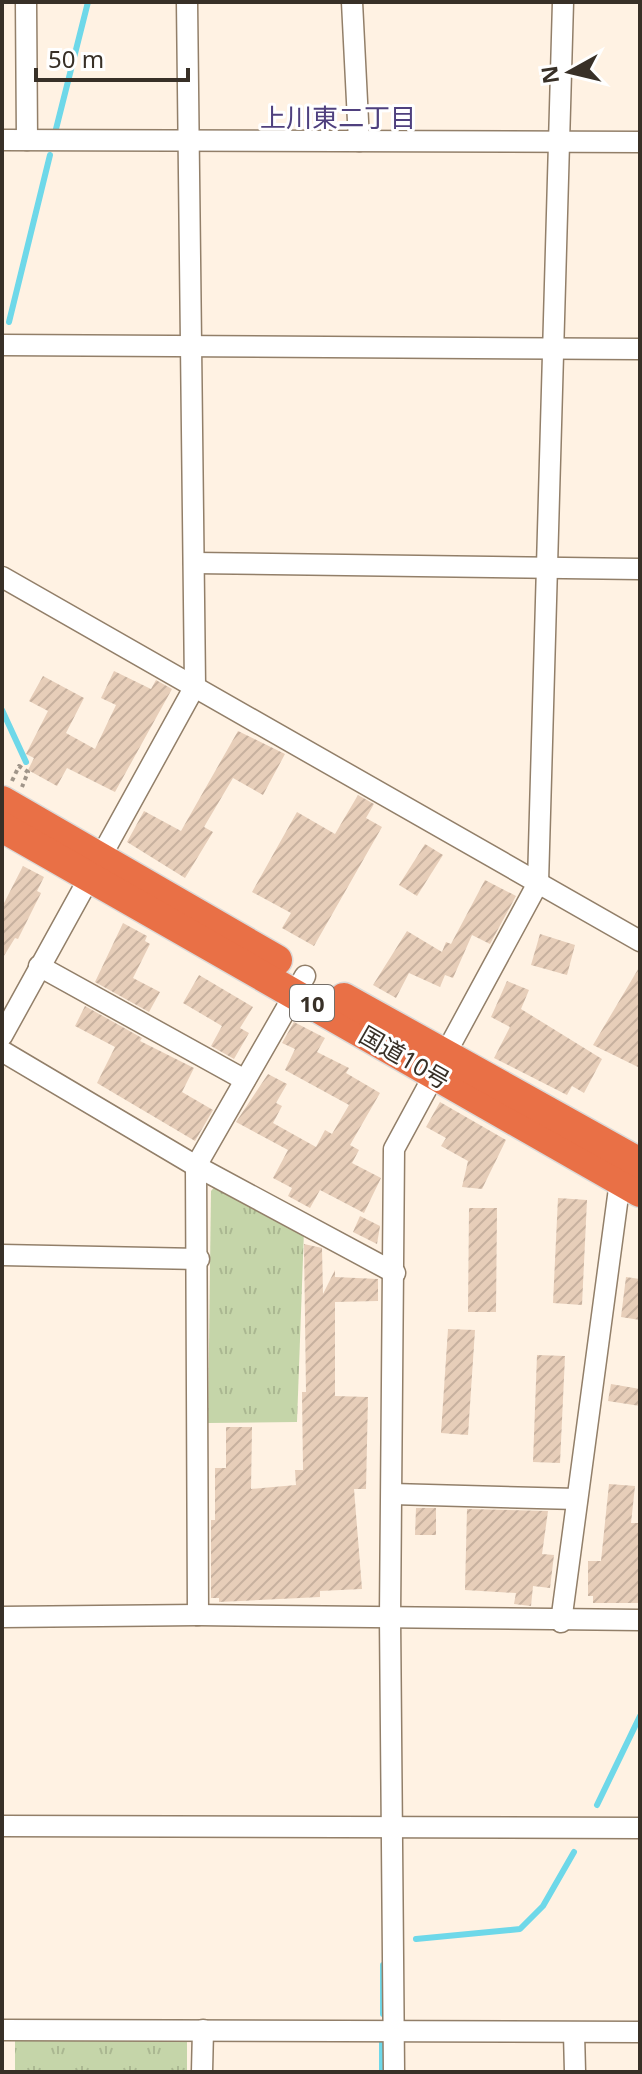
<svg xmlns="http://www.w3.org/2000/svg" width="642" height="2074" font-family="'Noto Sans','Noto Sans JP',sans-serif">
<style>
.park{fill:url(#park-tufts)}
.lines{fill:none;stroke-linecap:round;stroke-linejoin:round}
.stream{stroke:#6ed8e9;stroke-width:6}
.building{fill:url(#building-hatch)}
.minor-casing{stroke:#927f69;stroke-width:23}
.highway-casing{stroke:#dbdad8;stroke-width:33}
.path{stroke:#a09589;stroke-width:4;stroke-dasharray:4 4;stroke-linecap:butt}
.minor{stroke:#fff;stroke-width:20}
.highway{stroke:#e97046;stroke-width:30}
.labels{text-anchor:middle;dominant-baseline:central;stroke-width:6;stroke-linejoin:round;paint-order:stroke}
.shield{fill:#fff;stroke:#746e68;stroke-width:2}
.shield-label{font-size:22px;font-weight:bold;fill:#383027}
.street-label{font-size:24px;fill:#383027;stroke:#fff}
.neighbourhood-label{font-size:26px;fill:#4f407e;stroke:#fff}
</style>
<defs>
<pattern id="park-tufts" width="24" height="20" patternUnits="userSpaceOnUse" patternTransform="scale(2)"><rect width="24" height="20" fill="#c5d5a9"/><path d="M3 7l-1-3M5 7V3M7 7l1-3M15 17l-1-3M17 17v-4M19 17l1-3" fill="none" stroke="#aab791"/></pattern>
<pattern id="building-hatch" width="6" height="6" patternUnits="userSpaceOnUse" patternTransform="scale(2)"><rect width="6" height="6" fill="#e7ceb9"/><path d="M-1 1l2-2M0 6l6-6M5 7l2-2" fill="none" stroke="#c7b19f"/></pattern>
</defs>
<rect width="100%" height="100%" fill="#fff2e3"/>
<!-- park -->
<g class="park">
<polygon points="219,1182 304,1230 297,1422 208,1423 211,1191"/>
<rect x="15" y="2039" width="172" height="33"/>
</g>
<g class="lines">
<!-- stream -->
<g class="stream">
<polyline points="56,129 88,2"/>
<polyline points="9,322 50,155"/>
<polyline points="2,710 26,762"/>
<polyline points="597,1805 640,1716"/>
<polyline points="416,1939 520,1929 543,1906 574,1852"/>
<polyline points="383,2014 383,1965"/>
<polyline points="382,2072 382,2041"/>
</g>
</g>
<!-- building -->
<g class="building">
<polygon points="114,671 151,689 156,680 172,689 115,792 67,768 57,786 28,770 34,758 26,754 48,711 29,701 43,676 84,698 66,733 95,749 116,705 101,698"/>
<polygon points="238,731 285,754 263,795 233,778 204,827 213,832 185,878 127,842 144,811 181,831"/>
<polygon points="358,795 374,804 366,818 382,827 314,946 282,928 291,913 252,892 297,812 335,834"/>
<polygon points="425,844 443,855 417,896 399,885"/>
<polygon points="23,866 44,877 37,891 41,893 18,939 15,938 2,959 2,907"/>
<polygon points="485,880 516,896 490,944 472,935 453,978 445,975 440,987 409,973 396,998 373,985 407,931 442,952 446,942 451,944"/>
<polygon points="123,923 147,936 145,941 150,944 133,978 160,992 149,1012 95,982"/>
<polygon points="540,934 575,945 567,975 531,965"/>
<polygon points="640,966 640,1068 593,1045"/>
<polygon points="199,975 253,1007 240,1028 249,1033 234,1059 211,1046 222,1026 183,1003"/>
<polygon points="507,981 529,990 521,1009 602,1059 584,1093 572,1086 567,1095 494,1058 510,1027 491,1017"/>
<polygon points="85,1006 142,1038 140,1041 194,1068 182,1092 213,1110 195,1141 97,1083 115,1047 75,1026"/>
<polygon points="294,1022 325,1038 317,1052 349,1068 346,1073 380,1093 350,1145 359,1150 352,1163 381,1178 364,1213 320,1190 310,1208 288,1196 292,1188 273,1178 288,1150 236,1122 268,1074 287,1084 276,1103 282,1106 273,1123 316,1147 325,1130 332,1134 349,1105 285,1070 295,1049 282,1043"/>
<polygon points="440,1102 506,1140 482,1189 462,1187 468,1161 441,1146 446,1138 426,1127"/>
<polygon points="558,1198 587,1200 582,1305 553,1303"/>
<polygon points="469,1208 497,1208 496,1312 468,1312"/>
<polygon points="360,1216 380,1226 377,1244 353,1232"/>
<polygon points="304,1244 322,1248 323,1294 335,1270 335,1277 378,1279 378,1301 335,1302 335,1396 368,1397 366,1489 354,1489 362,1589 320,1591 320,1597 219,1602 219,1598 211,1598 211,1520 215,1520 215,1468 226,1468 226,1427 252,1427 251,1489 296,1485 295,1470 303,1470 302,1392 306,1392"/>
<polygon points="626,1277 640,1279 640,1320 621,1317"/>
<polygon points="448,1329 475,1330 468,1435 441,1433"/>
<polygon points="537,1355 565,1356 560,1463 533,1462"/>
<polygon points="611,1384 640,1389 640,1406 608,1401"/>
<polygon points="609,1484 635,1486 631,1523 640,1523 640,1603 593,1603 593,1596 588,1596 588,1561 601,1561"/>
<polygon points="416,1508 436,1508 436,1535 415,1535"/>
<polygon points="467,1509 548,1511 542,1554 554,1555 550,1588 533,1586 531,1606 514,1604 516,1593 465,1590"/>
</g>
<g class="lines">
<defs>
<g id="minor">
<polyline points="26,2 27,140"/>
<polyline points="352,2 359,141"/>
<polyline points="2,140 640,142"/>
<polyline points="2,345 640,349"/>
<polyline points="194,563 640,569"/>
<polyline points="2,577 640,941"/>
<polyline points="39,966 245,1080"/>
<polyline points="2,1036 195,686 187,2"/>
<polyline points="2,1051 196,1166 395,1273"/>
<polyline points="2,1255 199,1259"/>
<polyline points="392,1494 577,1499"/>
<polyline points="198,1615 196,1166 305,976"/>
<polyline points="2,1617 198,1615 640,1620"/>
<polyline points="561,1622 620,1181"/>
<polyline points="2,1826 640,1828"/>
<polyline points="2,2030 640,2032"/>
<polyline points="574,2033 575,2072"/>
<polyline points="202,2072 203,2030"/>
<polyline points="394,2072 390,1617 394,1149 538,883 563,2"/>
</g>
<g id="highway">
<polyline points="2,801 277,960"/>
<polyline points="2,827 640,1192"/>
<polyline points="344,998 640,1163"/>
</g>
</defs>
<!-- minor casing -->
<use href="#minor" class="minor-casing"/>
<!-- highway casing -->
<use href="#highway" class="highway-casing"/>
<!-- path -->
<polyline class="path" points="12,781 19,766 28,772 22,787"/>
<!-- minor -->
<use href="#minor" class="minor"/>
<!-- highway -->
<use href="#highway" class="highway"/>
</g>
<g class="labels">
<!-- shield labels -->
<rect class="shield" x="290" y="985" width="44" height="36" rx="6"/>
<g class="shield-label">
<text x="312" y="1003">10</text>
</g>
<!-- street labels -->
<g class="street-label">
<text transform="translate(405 1057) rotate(30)">国道10号</text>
</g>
<!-- neighbourhood labels -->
<g class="neighbourhood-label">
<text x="338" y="117">上川東二丁目</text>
</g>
</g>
<!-- border -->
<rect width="642" height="2074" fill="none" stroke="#383027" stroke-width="8"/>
<!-- north arrow -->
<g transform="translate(570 72) rotate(262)" stroke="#ffffff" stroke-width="6" paint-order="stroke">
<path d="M0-6L14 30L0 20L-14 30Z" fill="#383027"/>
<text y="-12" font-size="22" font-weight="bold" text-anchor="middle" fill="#383027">N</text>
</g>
<!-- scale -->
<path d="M36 68v12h152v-12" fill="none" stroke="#383027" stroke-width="4"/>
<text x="48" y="68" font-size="24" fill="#383027" stroke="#ffffff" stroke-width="6" paint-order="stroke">50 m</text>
</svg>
